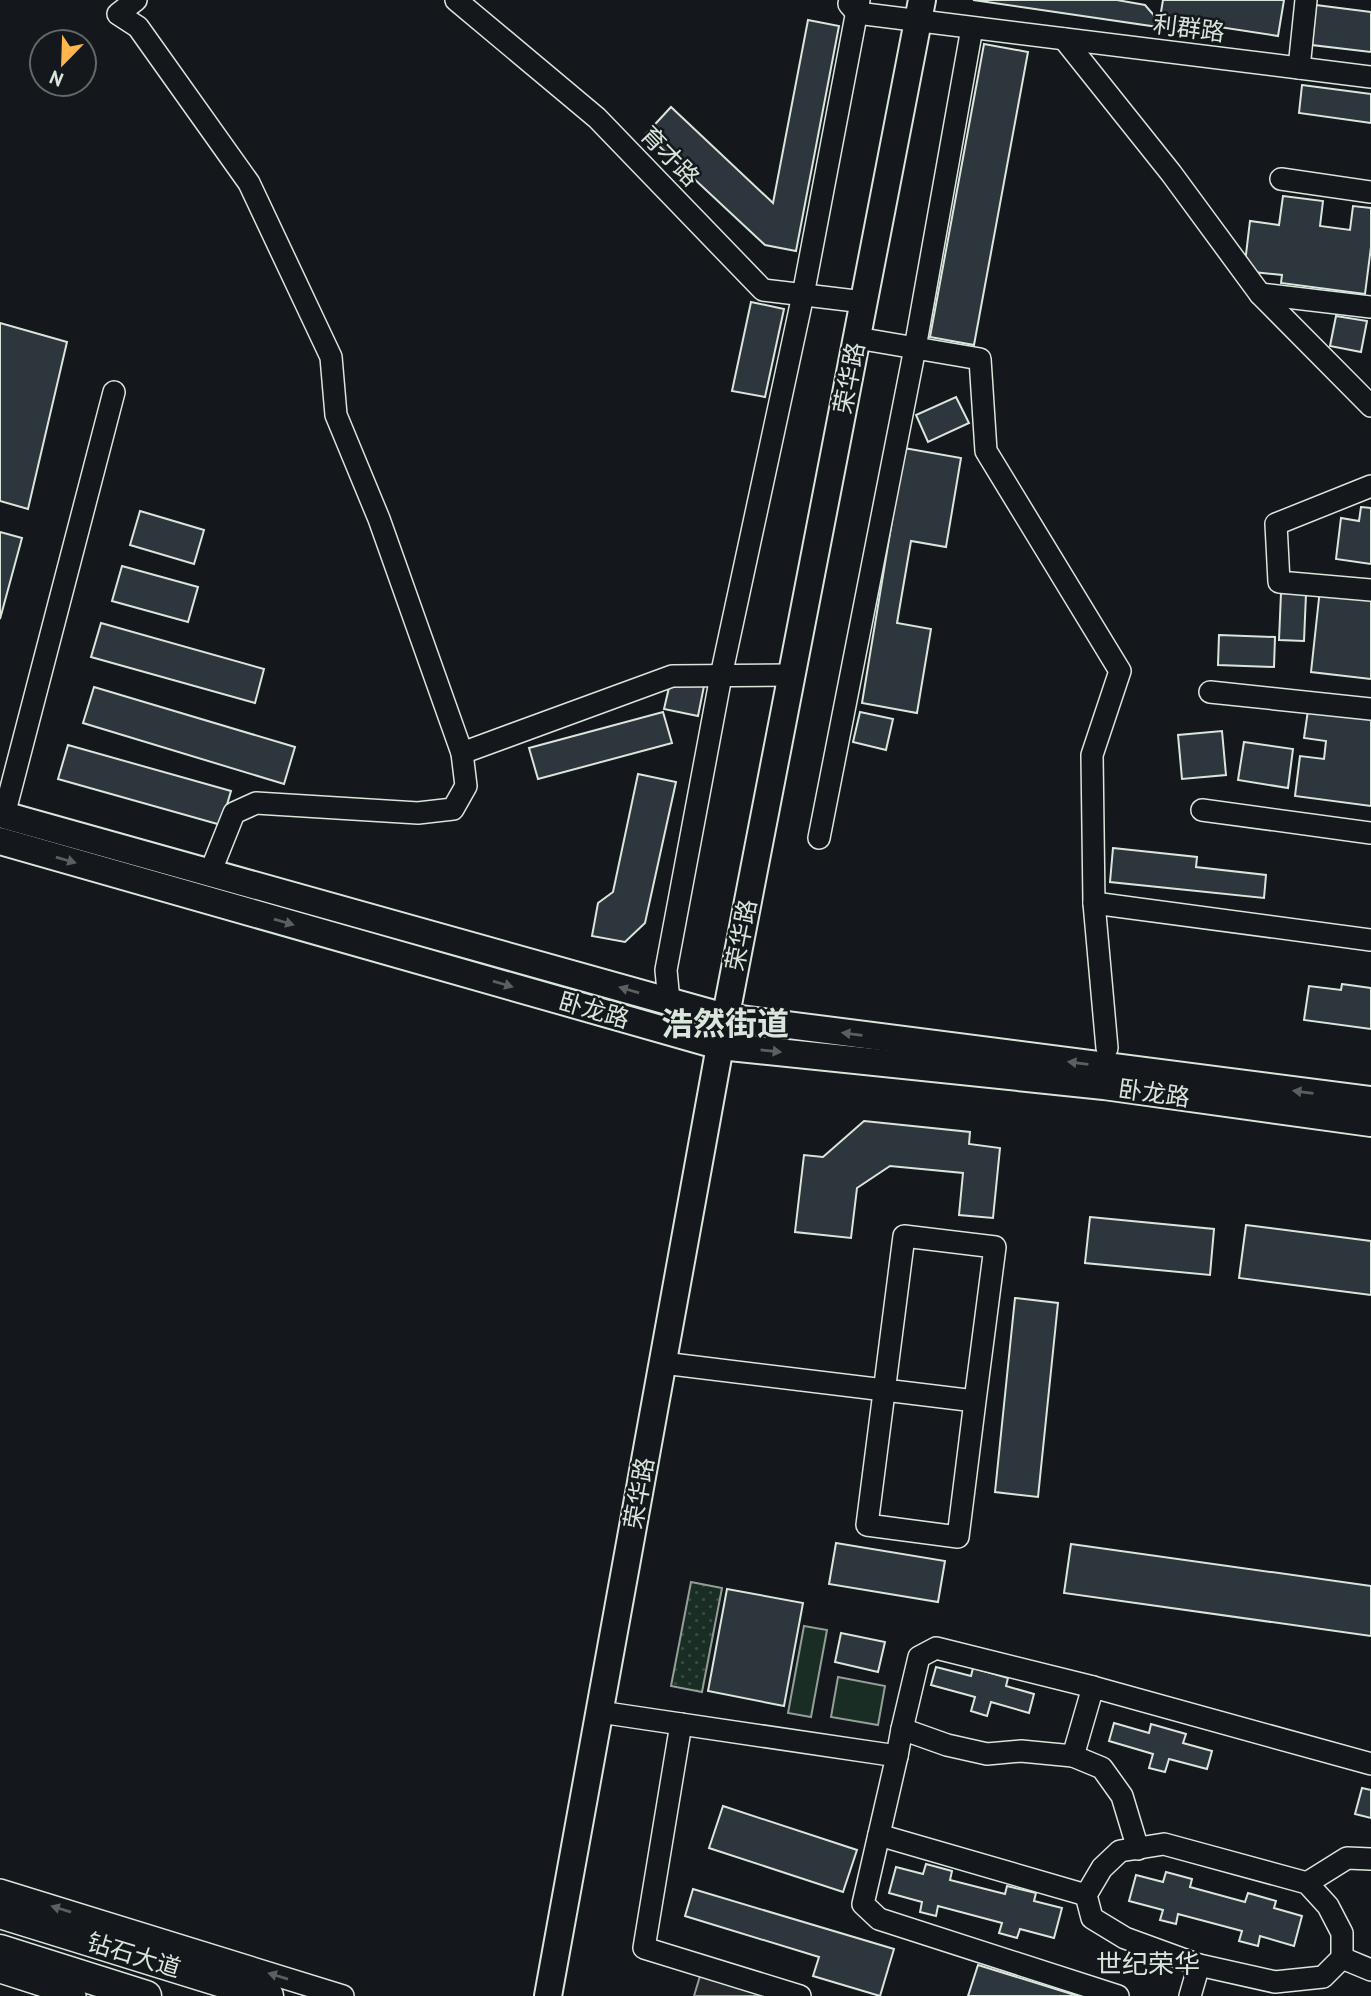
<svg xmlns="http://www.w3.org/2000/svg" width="1371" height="1996" font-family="'PT Sans','Noto Sans SC',sans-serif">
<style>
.grass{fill:url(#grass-dots);stroke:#939e99;stroke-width:2}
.garden{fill:#1a2d24;stroke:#939e99;stroke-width:2}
.parking{fill:#24282b;stroke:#939e99;stroke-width:2}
.building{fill:#2c363c;stroke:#d8e6dc;stroke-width:2}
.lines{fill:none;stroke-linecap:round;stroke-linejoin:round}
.minor-casing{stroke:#d8e6dc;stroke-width:24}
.major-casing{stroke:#d8e6dc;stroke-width:30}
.highway-casing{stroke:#d8e6dc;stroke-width:33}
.minor{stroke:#14181c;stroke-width:21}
.major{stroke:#14181c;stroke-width:26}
.highway{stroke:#14181c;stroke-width:30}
.oneway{fill:#59605f}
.labels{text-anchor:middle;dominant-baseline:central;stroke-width:5;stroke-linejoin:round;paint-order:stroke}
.street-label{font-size:24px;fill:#d8e6dc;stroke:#14181c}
.neighbourhood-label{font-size:26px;fill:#d8e6dc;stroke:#14181c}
.district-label{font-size:32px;font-weight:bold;fill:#d8e6dc;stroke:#14181c}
</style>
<defs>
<pattern id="grass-dots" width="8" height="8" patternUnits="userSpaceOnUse" patternTransform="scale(1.75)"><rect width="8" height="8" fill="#1a2d24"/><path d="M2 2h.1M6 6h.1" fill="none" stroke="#3b4b43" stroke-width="1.8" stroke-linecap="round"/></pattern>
</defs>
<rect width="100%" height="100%" fill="#14181c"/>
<!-- grass -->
<polygon class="grass" points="691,1582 722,1588 702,1692 671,1686"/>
<!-- garden -->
<g class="garden">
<polygon points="804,1626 827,1630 811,1717 788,1713"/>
<polygon points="838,1677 885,1686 878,1725 831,1717"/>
</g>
<!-- parking -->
<polygon class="parking" points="703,1966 800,1996 694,1996"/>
<!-- building -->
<g class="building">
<polygon points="973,0 1117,0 1145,5 1165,28"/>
<polygon points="1163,0 1284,0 1278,36 1160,18"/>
<polygon points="1316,5 1371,12 1371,52 1312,45"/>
<polygon points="808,20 839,26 796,251 765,245 646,134 671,107 773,203"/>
<polygon points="984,44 1028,52 974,345 930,337"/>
<polygon points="1302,85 1371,94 1371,123 1299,113"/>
<polygon points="1283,196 1323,201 1320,226 1350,230 1353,206 1371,208 1371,247 1365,294 1281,283 1282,275 1244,271 1250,221 1279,225"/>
<polygon points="751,302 784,309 765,397 732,391"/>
<polygon points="1336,316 1367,321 1361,352 1330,346"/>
<polygon points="0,323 67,342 28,509 0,501"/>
<polygon points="956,397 969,423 928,442 916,415"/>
<polygon points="904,448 961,458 946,547 911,541 897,623 931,629 917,713 862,703"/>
<polygon points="1361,507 1371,508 1371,564 1336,559 1341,518 1359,521"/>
<polygon points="140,511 204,530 194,564 130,545"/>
<polygon points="0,532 22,538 0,619"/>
<polygon points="122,566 198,587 188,622 112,601"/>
<polygon points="1320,589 1371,595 1371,679 1311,672"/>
<polygon points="1281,593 1306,594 1304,641 1279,640"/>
<polygon points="101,623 264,669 255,703 91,657"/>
<polygon points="1219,635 1275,637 1274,667 1218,665"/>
<polygon points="671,679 704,686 698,716 664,709"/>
<polygon points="94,687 295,747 284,784 83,723"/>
<polygon points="1308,710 1371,718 1371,806 1295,796 1300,756 1324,759 1326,741 1304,738"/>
<polygon points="663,712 672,743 538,779 529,748"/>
<polygon points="860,712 893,719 886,750 853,742"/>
<polygon points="1222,731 1226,775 1182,779 1178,735"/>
<polygon points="1244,742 1293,749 1288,788 1238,780"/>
<polygon points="68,745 231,791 221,825 58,779"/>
<polygon points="638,774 676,782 645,923 625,942 592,936 598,903 613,892"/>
<polygon points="1113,848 1197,857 1196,867 1266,875 1264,898 1110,882"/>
<polygon points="1342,984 1371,988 1371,1029 1304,1020 1309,986 1341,990"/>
<polygon points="864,1121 970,1132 969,1144 1000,1148 993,1218 959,1215 963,1173 890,1166 857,1188 851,1238 795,1232 804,1155 823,1157"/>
<polygon points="1090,1217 1214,1229 1210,1275 1085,1263"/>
<polygon points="1246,1225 1371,1241 1371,1295 1239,1278"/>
<polygon points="1015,1298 1058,1303 1038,1497 995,1492"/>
<polygon points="836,1543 945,1561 938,1602 829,1584"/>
<polygon points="1071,1544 1371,1586 1371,1636 1064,1593"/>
<polygon points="727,1589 803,1603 784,1706 708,1691"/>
<polygon points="841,1633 885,1642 878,1672 835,1662"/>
<polygon points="936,1667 971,1676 973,1668 1008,1678 1006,1686 1034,1694 1029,1713 991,1702 987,1716 971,1711 975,1697 931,1685"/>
<polygon points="1114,1723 1149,1733 1151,1724 1186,1734 1183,1743 1212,1751 1207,1769 1169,1759 1165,1772 1149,1768 1153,1754 1109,1741"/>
<polygon points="1362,1788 1371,1790 1371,1818 1355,1814"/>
<polygon points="723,1806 857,1850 843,1892 709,1848"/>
<polygon points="926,1864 952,1871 950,1880 1005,1894 1007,1886 1036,1893 1034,1901 1062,1908 1054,1938 1020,1929 1017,1938 999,1933 1002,1923 938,1906 936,1916 920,1912 922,1902 889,1893 896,1867 923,1874"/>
<polygon points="1166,1872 1192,1879 1190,1887 1245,1902 1248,1893 1276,1901 1274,1908 1302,1916 1294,1946 1260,1936 1258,1946 1239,1941 1242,1931 1178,1914 1176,1924 1160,1920 1163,1910 1129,1901 1136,1875 1163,1882"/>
<polygon points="693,1889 894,1949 880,1996 813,1976 819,1957 685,1916"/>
<polygon points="978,1965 1078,1996 968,1996"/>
</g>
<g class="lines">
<defs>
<g id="minor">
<polyline points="136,0 118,14 138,27 249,183 331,357 336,415 379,519 462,753 672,676 792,675"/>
<polyline points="456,0 597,118 763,290 864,302"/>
<polyline points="849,4 857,13 1371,77"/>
<polyline points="1064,39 1171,173 1260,294 1371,406"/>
<polyline points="1299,68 1306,0"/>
<polyline points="1281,179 1371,192"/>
<polyline points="1260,294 1371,307"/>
<polyline points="857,338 980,359 986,451 1120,671 1092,755 1094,903 1107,1048"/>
<polyline points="1371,486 1276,524 1279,582 1371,590"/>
<polyline points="1210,692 1371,709"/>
<polyline points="1202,810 1371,833"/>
<polyline points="4,815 114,392"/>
<polyline points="819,838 915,348 972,28"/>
<polyline points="210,873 234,813 256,803 418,813 453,809 466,786 462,753"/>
<polyline points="1094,903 1371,940"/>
<polyline points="669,1001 666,970 721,676 803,295 859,0"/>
<polyline points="663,1363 975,1401 995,1247 904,1236 867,1525 958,1537 975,1401"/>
<polyline points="600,1712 897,1756 863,1904 879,1919 1118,1996"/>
<polyline points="681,1724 644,1948 800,1996"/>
<polyline points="902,1729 919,1657 936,1648 1093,1687"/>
<polyline points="897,1756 902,1729 947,1745 987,1754 1021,1751 1073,1756 1093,1687 1371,1764"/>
<polyline points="1073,1756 1102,1768 1122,1796 1138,1849"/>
<polyline points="879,1835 1086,1895"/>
<polyline points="1307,1883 1328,1906 1342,1933 1342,1958 1323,1977 1275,1982 1199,1965 1125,1938 1092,1918 1086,1895 1102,1868 1120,1851 1164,1844 1307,1883 1347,1858 1371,1859"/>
<polyline points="0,1890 343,1996"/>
<polyline points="1342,1958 1371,1970"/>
<polyline points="0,1972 75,1996"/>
<polyline points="1190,1996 1199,1965"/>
</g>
<g id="major">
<polyline points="0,814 725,1017 1371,1100"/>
<polyline points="0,841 720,1046 1104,1086 1371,1123"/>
<polyline points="548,1996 720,1046 922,0"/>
</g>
<g id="highway">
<polyline points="0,1913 268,1996"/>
<polyline points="0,1950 146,1996"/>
</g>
</defs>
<!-- minor casing -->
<use href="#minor" class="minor-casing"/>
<!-- major casing -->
<use href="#major" class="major-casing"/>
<!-- highway casing -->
<use href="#highway" class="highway-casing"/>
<!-- minor -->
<use href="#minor" class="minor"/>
<!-- major -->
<use href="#major" class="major"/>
<!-- highway -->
<use href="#highway" class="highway"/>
</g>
<!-- one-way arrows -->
<defs><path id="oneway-solid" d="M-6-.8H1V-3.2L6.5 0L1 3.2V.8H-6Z" transform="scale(1.75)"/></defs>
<g class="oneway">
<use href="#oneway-solid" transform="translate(66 860) rotate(16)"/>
<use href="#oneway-solid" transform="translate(284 922) rotate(16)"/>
<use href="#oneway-solid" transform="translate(503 984) rotate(16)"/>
<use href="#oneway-solid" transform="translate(629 990) rotate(-164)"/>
<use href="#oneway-solid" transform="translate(852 1034) rotate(-173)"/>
<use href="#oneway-solid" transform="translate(771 1051) rotate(6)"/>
<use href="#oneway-solid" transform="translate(1078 1063) rotate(-173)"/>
<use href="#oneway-solid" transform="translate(1303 1092) rotate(-173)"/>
<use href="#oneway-solid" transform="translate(61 1909) rotate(-163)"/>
<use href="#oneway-solid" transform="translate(278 1976) rotate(-163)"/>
</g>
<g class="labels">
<!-- street labels -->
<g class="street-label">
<text transform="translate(1189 28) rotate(7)">利群路</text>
<text transform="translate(670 156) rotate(46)">育才路</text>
<text transform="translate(849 378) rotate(-79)">荣华路</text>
<text transform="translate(741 935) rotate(-79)">荣华路</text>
<text transform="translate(594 1010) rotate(16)">卧龙路</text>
<text transform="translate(1154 1093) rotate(8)">卧龙路</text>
<text transform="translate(639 1493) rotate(-80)">荣华路</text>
<text transform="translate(134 1955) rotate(17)">钻石大道</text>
</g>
<!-- neighbourhood labels -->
<g class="neighbourhood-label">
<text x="1148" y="1963">世纪荣华</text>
</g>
<!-- district labels -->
<g class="district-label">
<text x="725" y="1023">浩然街道</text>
</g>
</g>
<!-- north arrow -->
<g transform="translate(63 63) rotate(203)"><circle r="33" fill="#14181c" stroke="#626a69" stroke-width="2"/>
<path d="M0-5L12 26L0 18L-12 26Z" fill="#ffb74d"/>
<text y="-10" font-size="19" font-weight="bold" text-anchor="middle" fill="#d8e6dc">N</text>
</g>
</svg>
